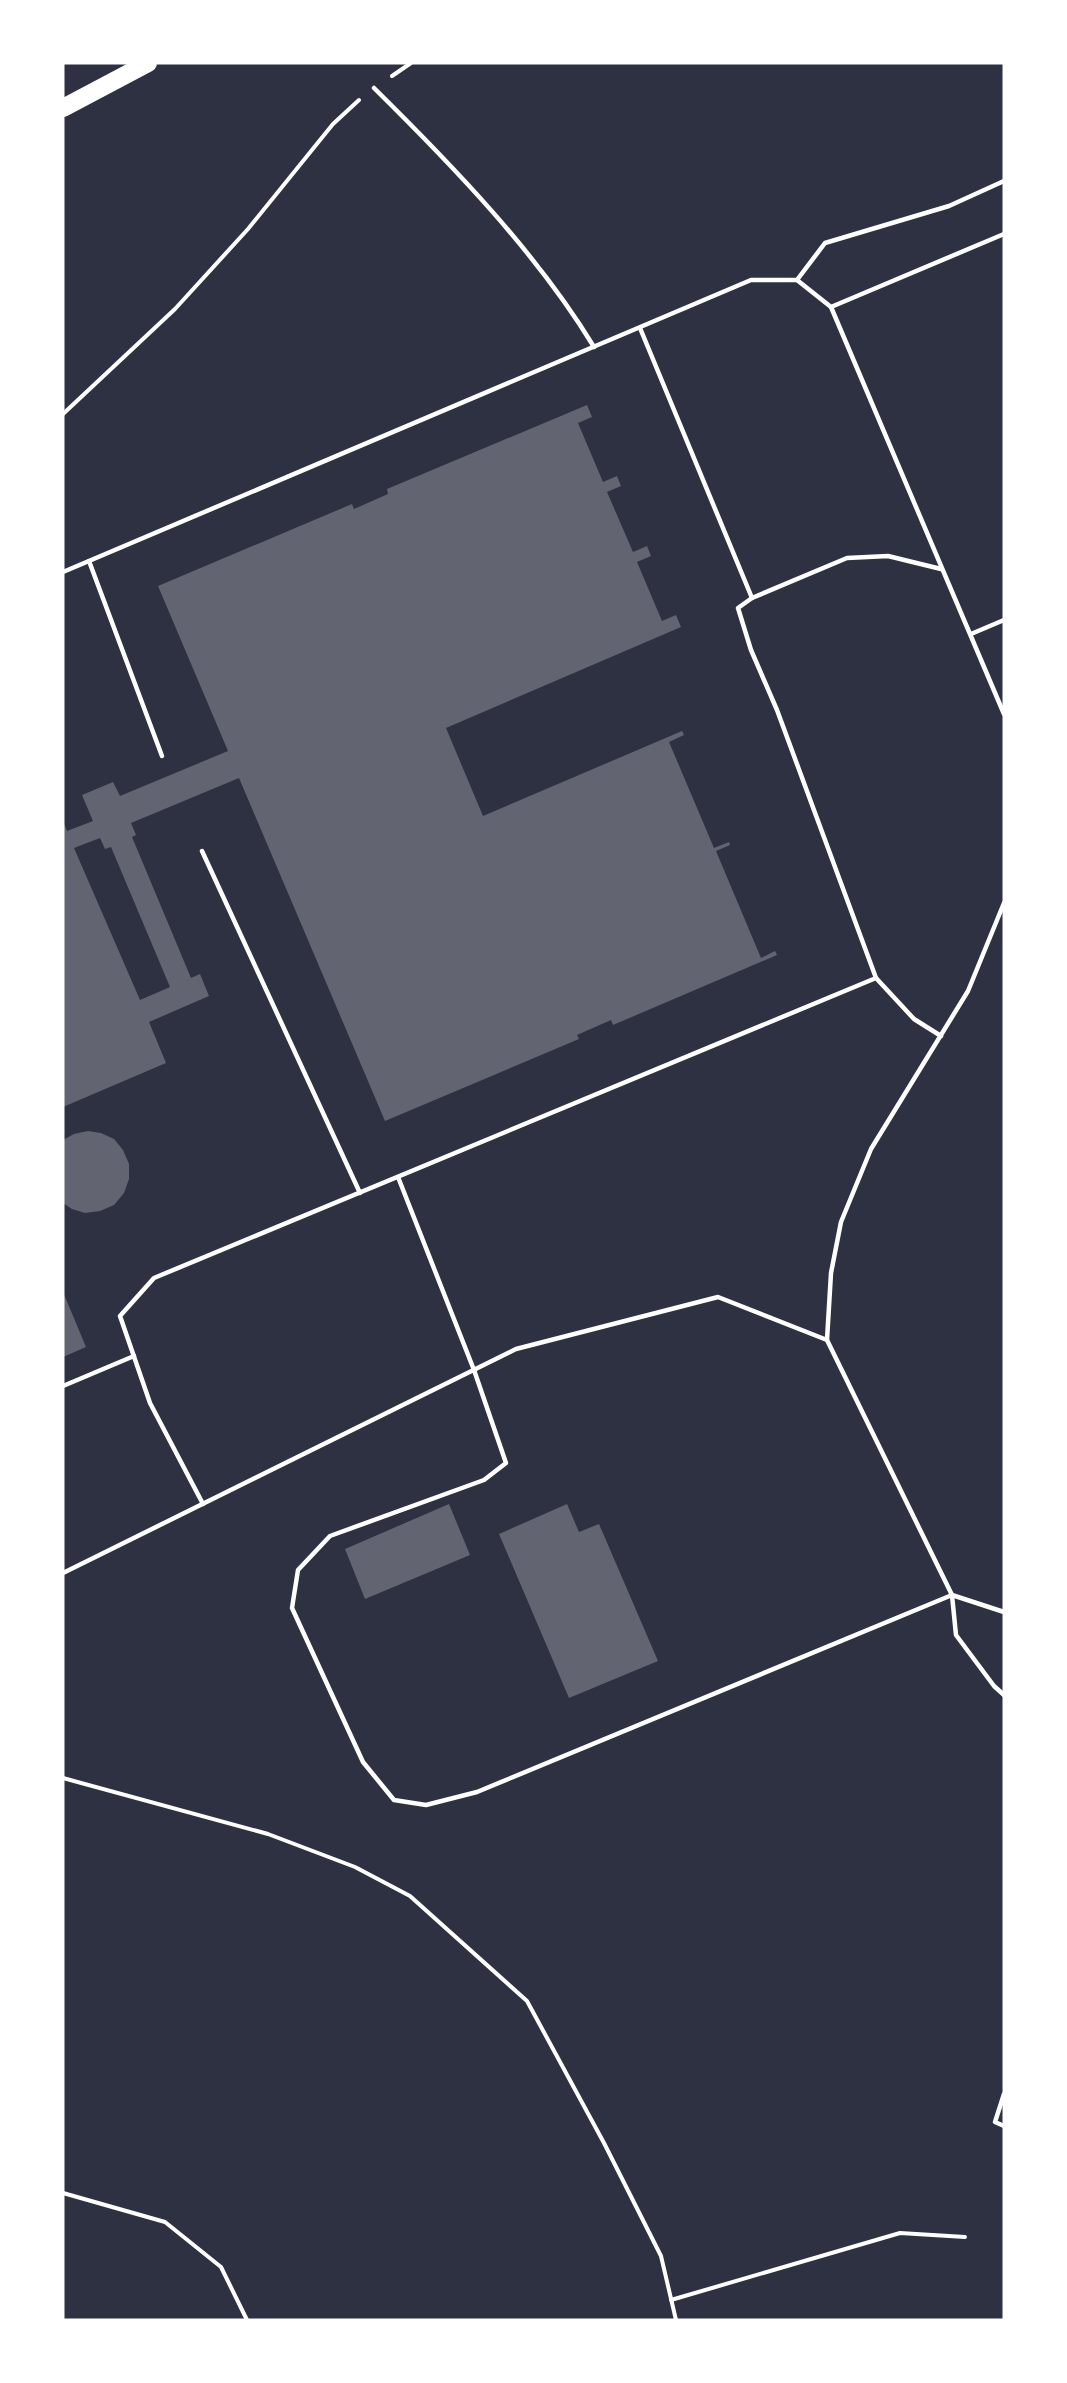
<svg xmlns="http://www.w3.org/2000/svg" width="1067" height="2383" font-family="Helvetica,sans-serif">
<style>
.building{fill:#626471;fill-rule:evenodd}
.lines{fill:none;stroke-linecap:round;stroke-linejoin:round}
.path{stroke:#fff;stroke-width:4}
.service{stroke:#fff;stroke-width:4.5}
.motorway{stroke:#fff;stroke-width:18}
</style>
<rect width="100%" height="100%" fill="#2d3142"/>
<!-- building -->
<g class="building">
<path d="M587,405L592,417L578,423L603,482L617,476L621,486L607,492L633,552L647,546L651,556L637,562L662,621L676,615L681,627L446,728L483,816L682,731L684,735L669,742L714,848L729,842L730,845L716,851L761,958L775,951L777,955L613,1025L611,1020L577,1035L579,1039L385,1121L239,778L131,823L136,835L132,837L191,978L200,974L209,996L149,1022L166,1063L63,1107V821L67,831L93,821L82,795L113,782L120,796L228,751L158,586L352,504L354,509L388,494L387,489ZM100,838L105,849L111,847L170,987L140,1000L74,848Z"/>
<polygon points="88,1131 101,1133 114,1139 123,1150 129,1164 129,1179 124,1193 114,1205 100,1211 85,1213 72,1209 63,1203 63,1140 74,1134"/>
<polygon points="63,1292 86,1347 63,1357"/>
<polygon points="449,1504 470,1555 365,1599 345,1549"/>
<polygon points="567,1504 579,1532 599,1524 658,1661 569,1698 499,1534"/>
</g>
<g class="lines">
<!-- path -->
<g class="path">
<polyline points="392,76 411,63"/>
<polyline points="63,414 175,309 248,229 333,124 359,100"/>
<polyline points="63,1778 268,1834 355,1867 410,1896 527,2001 604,2143 661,2256 676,2320"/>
<polyline points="63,2193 165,2222 221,2267 247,2320"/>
<polyline points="671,2300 900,2233 965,2237"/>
</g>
<!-- service -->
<g class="service">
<path d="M374,88C452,165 537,253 594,347"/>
<polyline points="797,280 825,243 949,206 1004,181"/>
<polyline points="831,307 1004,234"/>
<polyline points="640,328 752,598 847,558 888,556 941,569"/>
<polyline points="89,561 162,756"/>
<polyline points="63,572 751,280 797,280 831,307 1004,714"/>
<polyline points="752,598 738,608 751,650 777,710 876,978 914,1019 941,1036"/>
<polyline points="971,634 1004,620"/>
<polyline points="202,851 360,1193"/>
<polyline points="1004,903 968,991 871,1149 841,1222 831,1273 827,1340 952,1595 956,1635 994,1686 1004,1695"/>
<polyline points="398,1177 474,1370 506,1463 484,1480 330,1536 298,1570 292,1608 363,1762 394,1800 426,1805 477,1792 952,1595 1004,1612"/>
<polyline points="63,1386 134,1356"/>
<polyline points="203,1504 150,1403 120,1316 154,1278 876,978"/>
<polyline points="63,1573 516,1349 718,1297 827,1340"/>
<polyline points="1004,2094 995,2122 1004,2126"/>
</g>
<!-- motorway -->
<polyline class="motorway" points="63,108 148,63"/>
</g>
<!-- border -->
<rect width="1067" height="2383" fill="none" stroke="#ffffff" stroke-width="129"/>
</svg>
